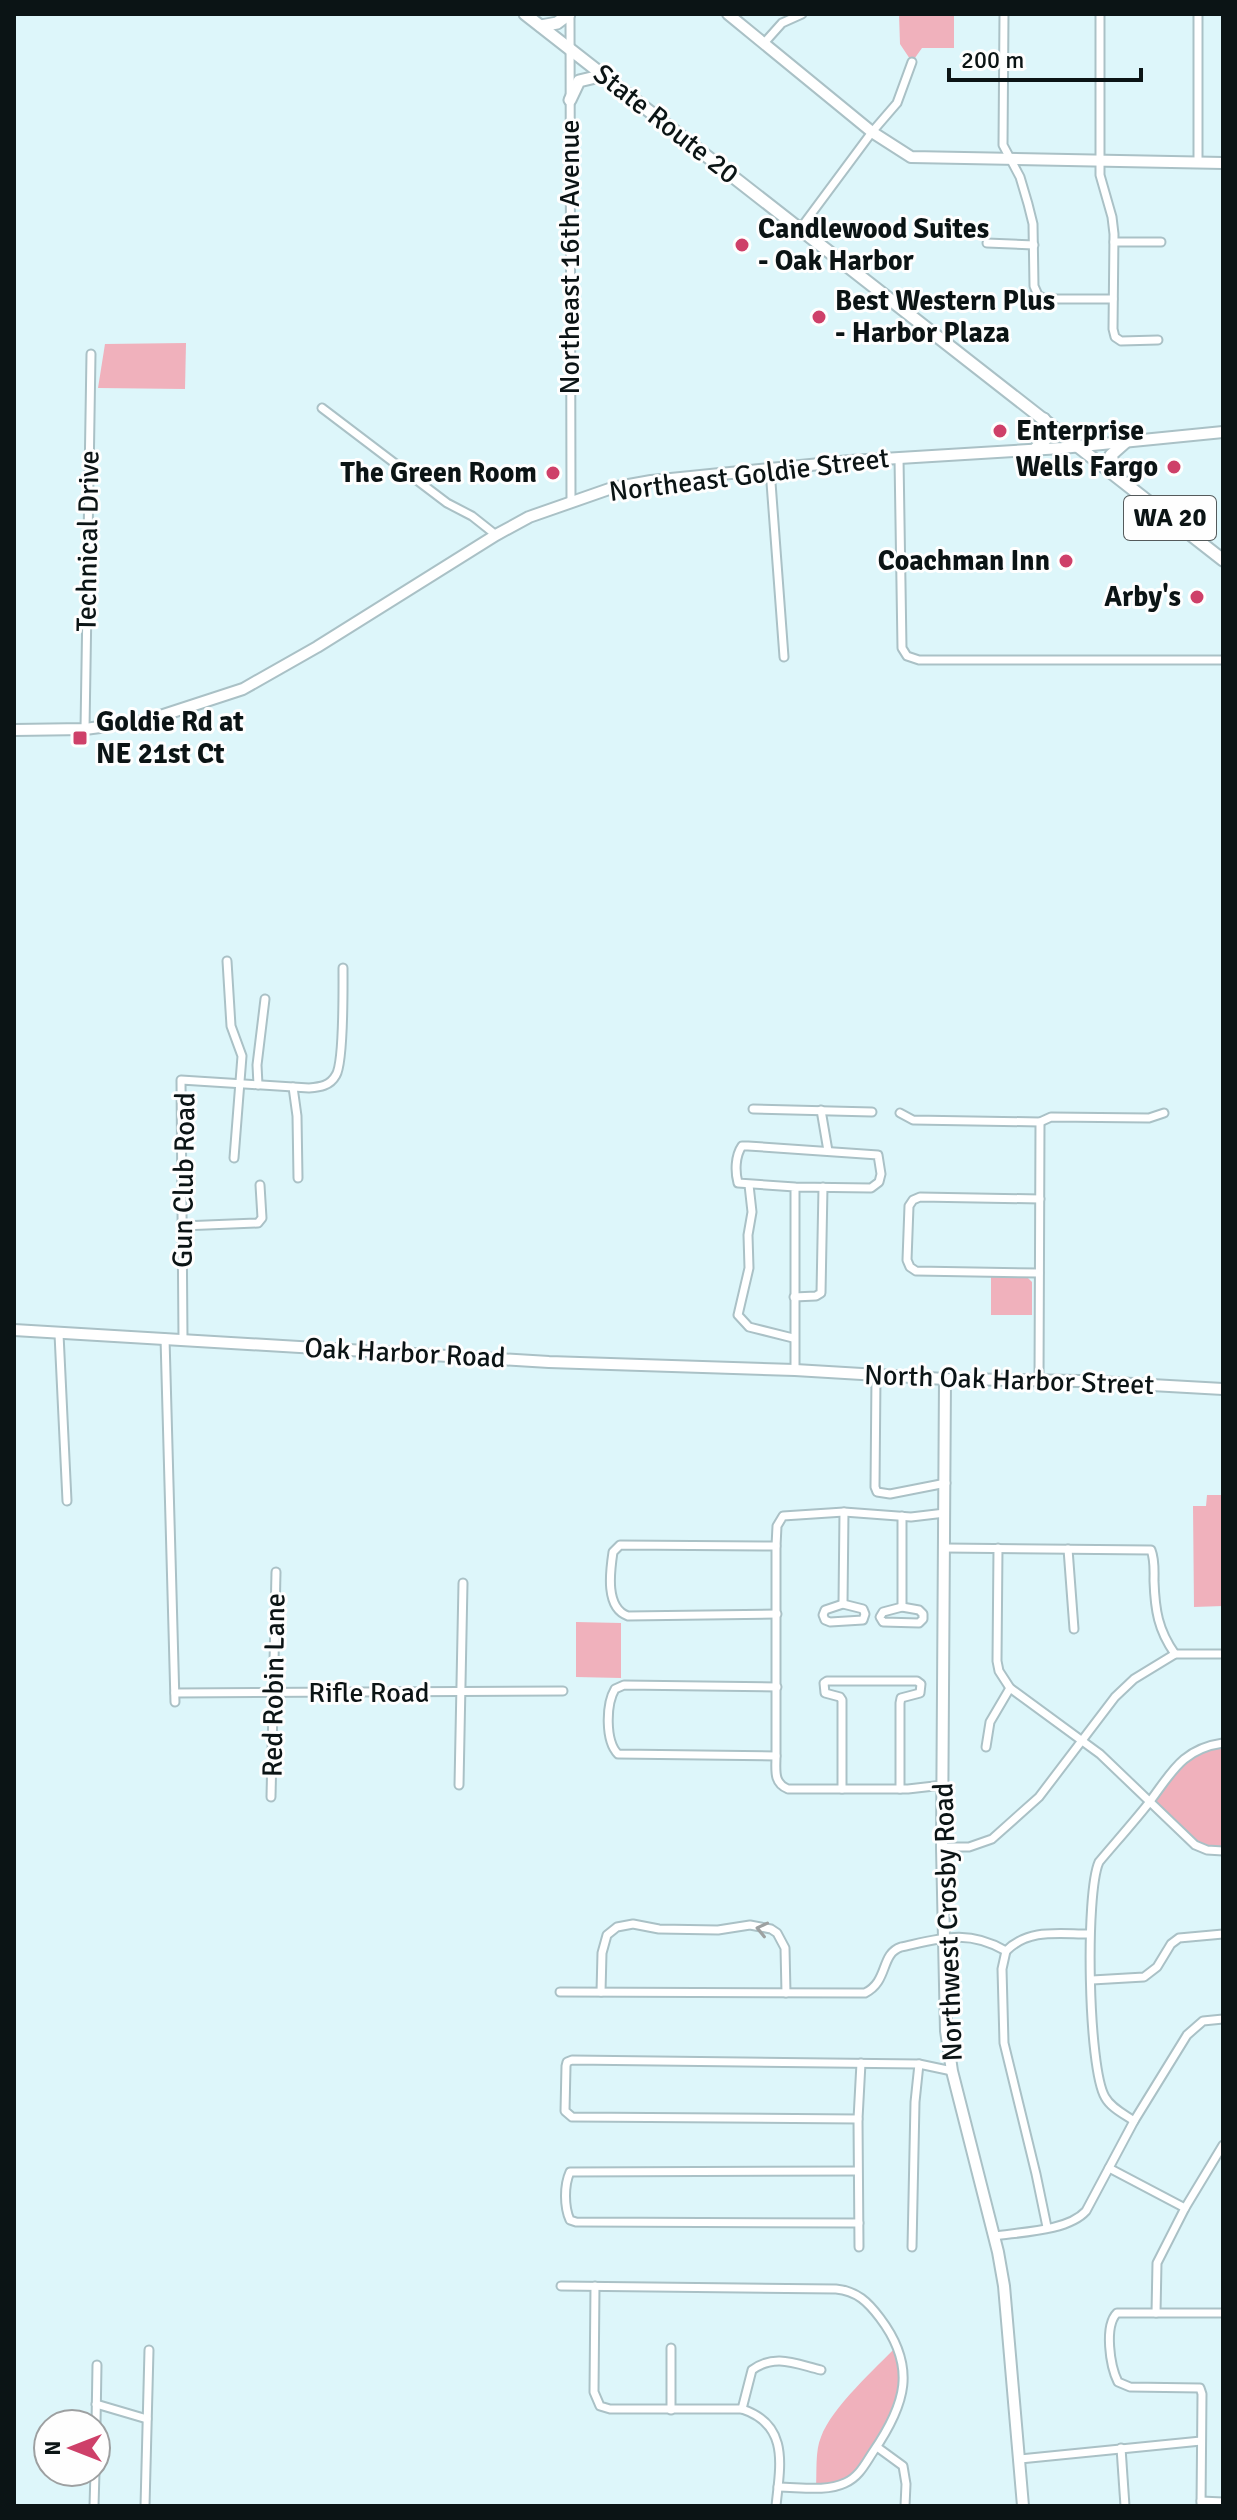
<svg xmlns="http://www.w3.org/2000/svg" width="1237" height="2520" font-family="Signika,sans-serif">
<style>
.green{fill:#f0b1bc}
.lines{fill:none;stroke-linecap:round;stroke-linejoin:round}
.street-casing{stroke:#aac1c6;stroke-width:11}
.secondary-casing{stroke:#aac1c6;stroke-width:14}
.primary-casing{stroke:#aac1c6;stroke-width:15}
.street{stroke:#fff;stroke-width:7}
.secondary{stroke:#fff;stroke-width:10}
.primary{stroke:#fff;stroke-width:11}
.oneway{stroke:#9da1a1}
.poi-dot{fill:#ce4069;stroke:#fefefe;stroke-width:3}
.labels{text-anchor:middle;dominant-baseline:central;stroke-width:6;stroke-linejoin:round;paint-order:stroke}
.shield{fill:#fefefe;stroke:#545a5b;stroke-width:2}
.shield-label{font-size:26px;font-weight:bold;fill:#0b1415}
.street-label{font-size:28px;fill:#0b1415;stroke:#fefefe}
.poi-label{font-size:28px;font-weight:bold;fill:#0b1415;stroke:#fefefe;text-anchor:start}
</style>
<rect width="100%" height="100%" fill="#ddf6fa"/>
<!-- green -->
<g class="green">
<polygon points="899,14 954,14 954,48 922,48 912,62 900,44"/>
<polygon points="186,343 185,389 98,388 105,344"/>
<polygon points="991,1276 1026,1276 1032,1282 1032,1315 991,1315"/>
<polygon points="1207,1495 1223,1495 1223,1606 1194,1607 1193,1506 1206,1506"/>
<polygon points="576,1622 621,1623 621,1678 576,1677"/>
<polygon points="1223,1743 1223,1851 1195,1845 1150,1801 1189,1755"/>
<path d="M898,2345L903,2390L877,2447L844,2484L816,2487C817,2472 815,2451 821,2437C832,2407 876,2368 898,2345Z"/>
</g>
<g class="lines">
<defs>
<g id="street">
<polyline points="570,14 571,501"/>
<polyline points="1004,14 1003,145 1020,177 1028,204 1033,224 1034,286 1038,295 1045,299 1113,299"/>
<polyline points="1100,14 1100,175 1112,217 1114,234 1113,329 1115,337 1121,341 1158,340"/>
<polyline points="1198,14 1198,163"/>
<polyline points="765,42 782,23 802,14"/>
<polyline points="800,229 872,132 897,103 912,62"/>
<polyline points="1114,242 1161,242"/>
<polyline points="987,243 1034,245"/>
<polyline points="322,408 447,503 472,516 496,535"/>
<polyline points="899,458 902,648 907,656 919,660 1223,660"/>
<polyline points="770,469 784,657"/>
<polyline points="85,729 91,354"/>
<polyline points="227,961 231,1026 242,1056 234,1158"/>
<polyline points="258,1085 257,1065 265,999"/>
<polyline points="293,1087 297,1116 298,1178"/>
<polyline points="753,1109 872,1112"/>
<polyline points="821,1110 828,1151"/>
<polyline points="900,1113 913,1120 1040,1122 1051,1117 1149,1118 1164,1113"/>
<polyline points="749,1185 752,1212 748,1235 749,1268 738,1315 749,1327 793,1338"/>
<path d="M795,1187L871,1188L879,1182L881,1174L878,1155L748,1146H742C735,1156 735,1172 738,1183L795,1187V1370"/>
<polyline points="182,1226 258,1223 262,1218 260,1185"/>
<polyline points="1039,1273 916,1271 910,1267 907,1260 909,1206 913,1200 920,1197 1040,1199"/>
<polyline points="794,1297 816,1296 821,1293 823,1187"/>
<polyline points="59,1334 67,1501"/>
<polyline points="165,1338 175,1702"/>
<path d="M183,1339L181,1080L309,1088C320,1087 330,1086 336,1075C344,1062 343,987 343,968"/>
<polyline points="876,1376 875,1487 877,1492 890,1494 946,1483"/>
<polyline points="1039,1382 1040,1122"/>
<path d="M776,1546L620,1545L613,1552C610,1572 605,1608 628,1616L777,1614"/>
<path d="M945,1548L1151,1550C1155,1560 1154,1571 1154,1581C1155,1610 1158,1630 1175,1654"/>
<polyline points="998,1548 997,1661 999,1671 1010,1688 1100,1754 1195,1845 1207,1850 1223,1851"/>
<polyline points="1068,1549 1074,1629"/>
<polygon points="843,1604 863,1609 865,1614 863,1620 830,1622 825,1620 823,1615 825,1610"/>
<polyline points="843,1604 844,1512"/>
<polygon points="902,1607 919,1610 923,1614 923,1619 919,1623 883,1622 880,1617 883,1612"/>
<polyline points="902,1607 902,1516"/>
<polyline points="175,1693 563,1691"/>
<polyline points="986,1747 990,1722 1010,1688"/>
<path d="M776,1756L618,1754C605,1741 606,1704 615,1689L624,1685L777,1687"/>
<polyline points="459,1785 463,1583"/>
<path d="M943,1785L908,1789H788C773,1783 776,1770 776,1756V1546L777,1526L783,1516L844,1512L911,1517L945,1513"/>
<polyline points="842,1789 842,1700 840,1697 825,1693 824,1683 827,1681 917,1681 921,1684 920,1693 901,1698 900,1703 900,1789"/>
<polyline points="271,1797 276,1572"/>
<polyline points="942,1847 969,1847 992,1839 1039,1797 1115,1697 1134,1679 1175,1654 1223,1654"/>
<polyline points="1006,1951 1002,1969 1004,2043 1036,2174 1047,2227"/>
<polyline points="1092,1980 1144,1977 1157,1967 1171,1944 1179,1938 1223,1934"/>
<path d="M560,1992L865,1993C889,1981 880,1954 901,1947C942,1938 968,1929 1006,1951C1029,1928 1059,1934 1089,1934"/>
<polyline points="601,1992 602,1953 607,1935 617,1927 633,1924 659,1929 718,1930 750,1925 771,1929 777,1933 785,1948 786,1993"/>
<polyline points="858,2119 572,2117 565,2111 566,2066 567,2062 572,2060 919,2064 952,2071"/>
<path d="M1134,2121C1124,2114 1111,2108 1105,2097C1088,2068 1085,1893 1099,1862C1115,1843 1132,1824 1148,1804C1171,1774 1181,1749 1223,1743"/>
<polyline points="1109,2168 1185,2208"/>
<path d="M857,2171L570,2172C564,2185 564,2207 570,2220L576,2222L859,2223"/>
<path d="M994,2236C1021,2232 1068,2231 1086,2211L1134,2121L1187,2035L1203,2021L1223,2019"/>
<polyline points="859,2247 858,2119 861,2063"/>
<polyline points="912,2247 915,2102 919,2064"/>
<path d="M561,2286L836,2289C857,2291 868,2302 880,2318C917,2367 906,2404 873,2452C865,2464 859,2477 845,2483C826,2492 799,2487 778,2487"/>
<path d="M595,2286L594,2392L600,2406L610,2409H742C790,2425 780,2466 776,2506"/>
<polyline points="1156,2313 1157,2263 1185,2208 1223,2145"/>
<polyline points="96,2404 147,2419"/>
<path d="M742,2409L752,2370C775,2353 796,2364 821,2370"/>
<polyline points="671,2410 671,2348"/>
<polyline points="96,2424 97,2365"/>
<polyline points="877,2447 903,2466 906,2484 905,2506"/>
<polyline points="1121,2448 1125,2506"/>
<polyline points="1020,2459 1201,2441"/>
<polyline points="1201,2501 1223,2502"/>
<polyline points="94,2506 95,2472"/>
<polyline points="145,2506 149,2350"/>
<path d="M1201,2506L1202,2394L1200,2388L1130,2387L1118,2382C1110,2366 1104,2326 1117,2313H1223"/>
</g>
<g id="secondary">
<polyline points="728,14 872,132 911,157 1223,163"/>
<polyline points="14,730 85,729 145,721 243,689 317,647 496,535 529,517 612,488 651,481 850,461 1062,448 1223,432"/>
<polyline points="14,1330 549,1362 795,1370 945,1379 1080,1381 1223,1389"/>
<polyline points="945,1379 942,1847 946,2031 952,2071 998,2252 1004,2286 1023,2506"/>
</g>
<g id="primary">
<polyline points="525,14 1223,560"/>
<polyline points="541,26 557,23 569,14"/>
<polyline points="570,100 579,81 604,75"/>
<polyline points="1036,448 1046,439 1044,419"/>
<polyline points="1117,476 1111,455 1128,440"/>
</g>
</defs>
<!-- street casing -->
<use href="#street" class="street-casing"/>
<!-- secondary casing -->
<use href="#secondary" class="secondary-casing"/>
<!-- primary casing -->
<use href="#primary" class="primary-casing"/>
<!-- street -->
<use href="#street" class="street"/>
<!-- secondary -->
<use href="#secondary" class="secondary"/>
<!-- primary -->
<use href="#primary" class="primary"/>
</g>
<!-- one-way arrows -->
<defs><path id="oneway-chevron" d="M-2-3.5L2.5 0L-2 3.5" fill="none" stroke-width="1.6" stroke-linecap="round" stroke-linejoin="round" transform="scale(2)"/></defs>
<use class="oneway" href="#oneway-chevron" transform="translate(762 1929) rotate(-167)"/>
<!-- markers -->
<g class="poi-dot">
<circle cx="742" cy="245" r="8"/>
<circle cx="819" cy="317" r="8"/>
<circle cx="1000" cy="431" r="8"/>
<circle cx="1174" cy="467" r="8"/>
<circle cx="553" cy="473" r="8"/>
<circle cx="1066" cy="561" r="8"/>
<circle cx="1197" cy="597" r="8"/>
<rect x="72" y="730" width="16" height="16" rx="4"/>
</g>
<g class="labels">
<!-- shield labels -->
<rect class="shield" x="1124" y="496" width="92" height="44" rx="6"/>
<g class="shield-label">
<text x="1170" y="518">WA 20</text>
</g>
<!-- street labels -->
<g class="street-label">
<text transform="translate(666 124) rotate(38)">State Route 20</text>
<text transform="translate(570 257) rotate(-90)">Northeast 16th Avenue</text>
<text transform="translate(749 475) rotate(-7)">Northeast Goldie Street</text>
<text transform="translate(88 541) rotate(-89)">Technical Drive</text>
<text transform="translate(184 1180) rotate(-89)">Gun Club Road</text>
<text transform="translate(405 1353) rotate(3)">Oak Harbor Road</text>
<text transform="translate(1009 1380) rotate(2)">North Oak Harbor Street</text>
<text transform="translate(274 1685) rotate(-89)">Red Robin Lane</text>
<text x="369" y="1693">Rifle Road</text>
<text transform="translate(948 1922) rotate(-92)">Northwest Crosby Road</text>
</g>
<!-- poi labels -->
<g class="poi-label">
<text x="758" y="229">Candlewood Suites<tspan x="758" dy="32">- Oak Harbor</tspan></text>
<text x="835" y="301">Best Western Plus<tspan x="835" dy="32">- Harbor Plaza</tspan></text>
<text x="1016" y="431">Enterprise</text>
<text x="1158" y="467" text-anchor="end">Wells Fargo</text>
<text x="537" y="473" text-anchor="end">The Green Room</text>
<text x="1050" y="561" text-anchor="end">Coachman Inn</text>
<text x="1181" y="597" text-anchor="end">Arby's</text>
<text x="96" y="722">Goldie Rd at<tspan x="96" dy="32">NE 21st Ct</tspan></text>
</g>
</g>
<!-- border -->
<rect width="1237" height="2520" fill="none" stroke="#0b1415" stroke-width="32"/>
<!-- north arrow -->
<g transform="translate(72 2448) rotate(270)"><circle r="38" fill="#fefefe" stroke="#9da0a1" stroke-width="2"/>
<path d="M0-6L14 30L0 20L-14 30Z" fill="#ce4069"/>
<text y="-12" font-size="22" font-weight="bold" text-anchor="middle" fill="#0b1415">N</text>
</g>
<!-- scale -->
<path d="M949 68v12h192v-12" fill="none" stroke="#0b1415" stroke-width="4"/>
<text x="961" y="68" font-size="24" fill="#0b1415" stroke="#fefefe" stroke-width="6" paint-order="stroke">200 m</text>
</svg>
